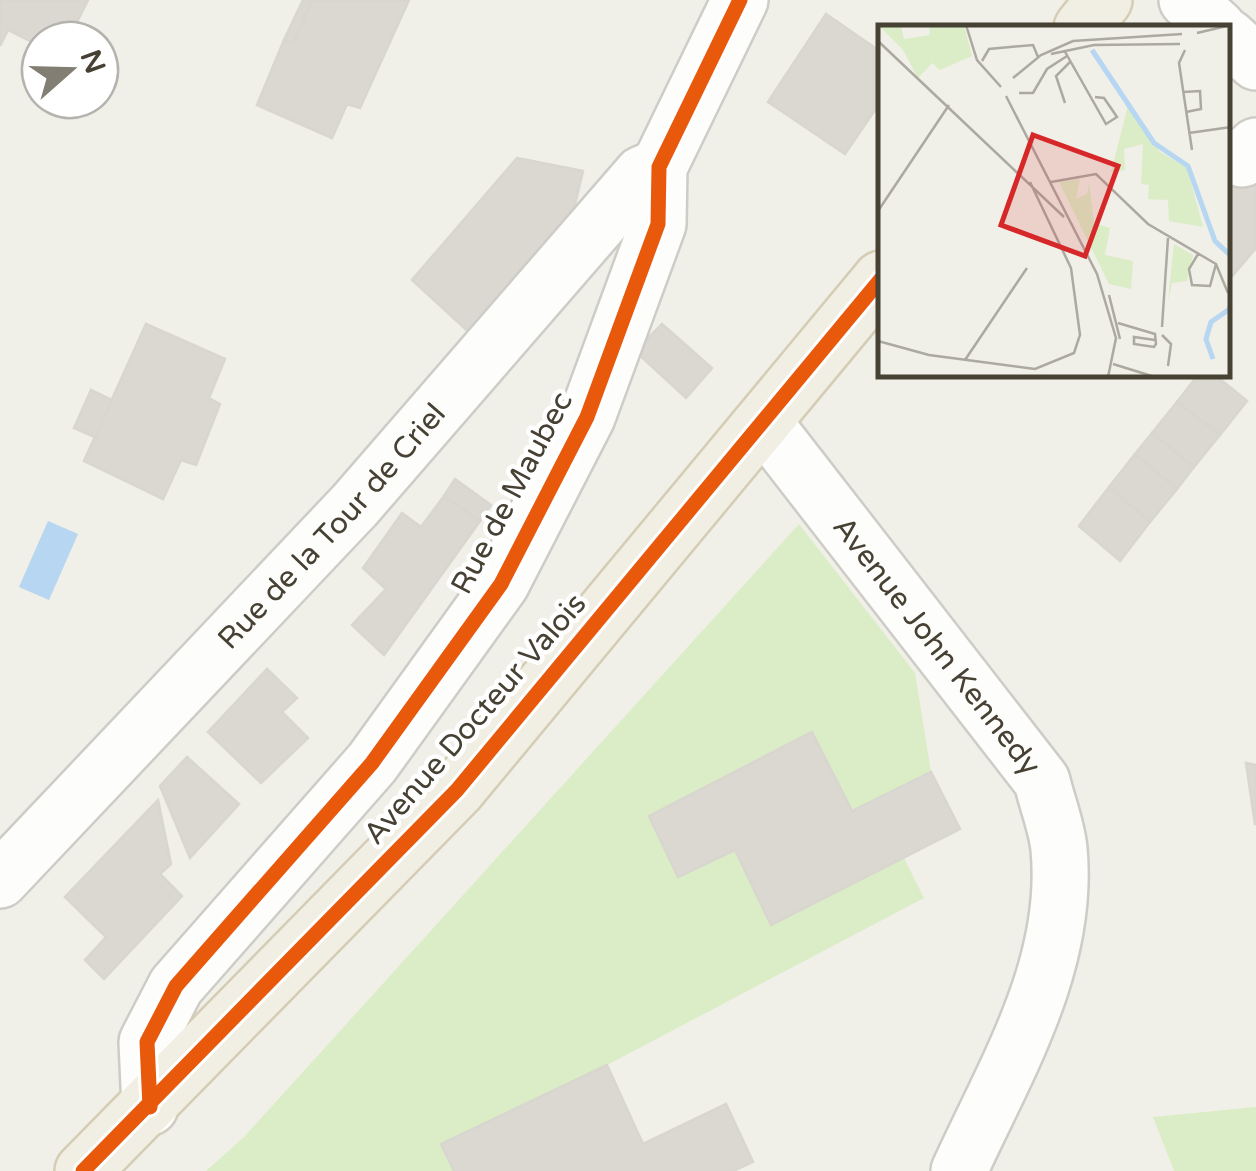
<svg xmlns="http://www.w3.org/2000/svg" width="1256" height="1171" font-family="'Varela Round',sans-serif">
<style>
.green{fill:#dbedc6}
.water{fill:#b6d6f1}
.building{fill:#dad8d1;stroke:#d8d6ce;stroke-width:2.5}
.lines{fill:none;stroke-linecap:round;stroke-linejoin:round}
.minor-casing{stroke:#ceccc6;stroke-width:60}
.major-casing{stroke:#d4cdb4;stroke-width:60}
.minor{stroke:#fdfdfc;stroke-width:55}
.major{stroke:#f1eee3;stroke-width:55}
.cycleway-casing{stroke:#fff;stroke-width:21}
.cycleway{stroke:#e8590c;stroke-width:15}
.labels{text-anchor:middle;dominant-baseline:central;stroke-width:9;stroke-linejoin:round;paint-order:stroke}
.street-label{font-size:30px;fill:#474134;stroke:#fff}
.inset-river{fill:none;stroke:#b6d6f1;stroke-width:5}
.inset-road{fill:none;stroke:#aca9a0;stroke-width:2.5}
.view{fill:#d62828;fill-opacity:0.15;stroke:#d62828;stroke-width:5}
.inset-edge{fill:none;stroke:#474134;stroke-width:5}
</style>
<rect width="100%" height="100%" fill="#f0efe8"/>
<!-- green -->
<g class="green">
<polygon points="799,524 915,673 931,772 852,811 812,733 650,816 679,877 735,850 904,858 924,898 607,1065 441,1144 454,1171 206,1171 245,1136"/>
<polygon points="1256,1107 1256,1171 1174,1171 1153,1117"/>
</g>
<!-- water -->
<polygon class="water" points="48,521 78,534 49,600 19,587"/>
<!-- building -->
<g class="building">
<polygon points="0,0 88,0 68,40 40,40 40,46 8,30 0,46"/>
<polygon points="303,0 312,0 293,44 284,40"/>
<polygon points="312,0 409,0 360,108 347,104 332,138 257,105 284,40 293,44"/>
<polygon points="826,14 881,52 881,101 845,154 768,102"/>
<polygon points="1228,149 1256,171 1256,248 1228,281"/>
<polygon points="517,158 583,171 571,221 473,336 412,280"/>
<polygon points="146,324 225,359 209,398 220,404 196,465 181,460 163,499 84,461"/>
<polygon points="662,324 712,368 686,398 635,351"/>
<polygon points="1198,375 1215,375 1247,401 1220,435 1177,402"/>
<polygon points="91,390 112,400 95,437 74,428"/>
<polygon points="1177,402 1220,435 1194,467 1152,433"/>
<polygon points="1152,433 1194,467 1177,489 1135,454"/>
<polygon points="1135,454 1177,489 1150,522 1109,487"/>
<polygon points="455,479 491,505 480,521 444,496"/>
<polygon points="1109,487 1150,522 1120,561 1079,526"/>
<polygon points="444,496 480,521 384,655 352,625 386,589 363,568 402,513 421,527"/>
<polygon points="267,669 297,698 282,712 308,738 261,783 208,732"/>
<polygon points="812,732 852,811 931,772 960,829 771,925 735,850 678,877 649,816"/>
<polygon points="187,757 239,804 190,858 160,786"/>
<polygon points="1246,763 1256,765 1256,824 1255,824"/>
<polygon points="158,800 171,864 160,874 182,896 104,979 85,960 106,937 65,897"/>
<polygon points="607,1065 643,1144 726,1104 753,1162 733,1171 454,1171 441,1144"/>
</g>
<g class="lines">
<defs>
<g id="minor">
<polyline points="1187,0 1218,28"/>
<polyline points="1228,37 1256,62"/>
<polyline points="1242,159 1256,146"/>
<path id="s1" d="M764,423L1042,781C1047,803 1057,827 1059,849C1070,965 1005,1070 959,1171"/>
<path id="s2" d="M0,880L355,505L642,174L659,167"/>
<polyline points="150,1107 147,1042 176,986 372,763 501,584 587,417 658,224 659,167 740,0"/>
</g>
<g id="major">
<polyline points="1082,28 1104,0"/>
<polyline points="83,1171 457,790 881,279"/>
</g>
</defs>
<!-- minor casing -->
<use href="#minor" class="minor-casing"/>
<!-- major casing -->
<use href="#major" class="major-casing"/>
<!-- minor -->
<use href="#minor" class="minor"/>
<!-- major -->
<use href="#major" class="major"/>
<defs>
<g id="cycleway">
<polyline points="150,1107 147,1042 176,986 372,763 501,584 587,417 658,224 659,167 740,0"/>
<polyline points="83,1171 457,790 881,279"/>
</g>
</defs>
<!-- cycleway casing -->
<use href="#cycleway" class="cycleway-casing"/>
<!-- cycleway -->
<use href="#cycleway" class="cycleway"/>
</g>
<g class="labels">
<!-- street labels -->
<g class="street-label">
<text transform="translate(512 493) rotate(-62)">Rue de Maubec</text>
<text stroke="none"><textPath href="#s2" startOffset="485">Rue de la Tour de Criel</textPath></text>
<text stroke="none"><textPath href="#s1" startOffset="282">Avenue John Kennedy</textPath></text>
<text transform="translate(475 719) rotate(-49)">Avenue Docteur Valois</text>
</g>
</g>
<!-- overview -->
<g transform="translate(878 25)">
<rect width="352" height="352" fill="#f0efe8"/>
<path d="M0,0L23,1L26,14L52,10L51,0H86L94,31L62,45L54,38L40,53L25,25ZM250,81L282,127L309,142L325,202L291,196L290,175L270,174L271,160L263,159L265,119L246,124L247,145L233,147ZM202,154L198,174L209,169L211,158L216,198L232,203L227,230L255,236L253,264L231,259L181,157ZM296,219L315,230L309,256L294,258L290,276Z" fill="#dbedc6"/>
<path class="inset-river" d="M214,25L276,118L310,141L337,216L353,231M335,334L328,314L333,297L353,283"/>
<path class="inset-road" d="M88,0L99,35L123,62M319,8L353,0M0,16L186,192M186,25L228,99L239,92L226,73L217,72M307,25L301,38L314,125M173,29L216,20L302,19M104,36L111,24L155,20L160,32M135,53L163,30L195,16L304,9M305,67L322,66L323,84L308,87M141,68H155L169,44L189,31M128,71L219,249L238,313L230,352M187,78L178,51L193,36M311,108L353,102M173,157L218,149L270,199L338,239L350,268M0,186L71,80M320,229L311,244L314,260L332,261L338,239M231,270L242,314M240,298L277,309L278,319L276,322L256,319V312L277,315M284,302L290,213M284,310L293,319L290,341M0,316L51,330L157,344L196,328L202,310L193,243L152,157M87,335L149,243M235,339L277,352"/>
<path class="view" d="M155,110L240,141L207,231L123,200Z"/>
<rect width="352" height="352" class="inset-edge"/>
</g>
<!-- north arrow -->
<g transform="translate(70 70) rotate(70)"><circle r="48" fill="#ffffff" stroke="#b5b3ae" stroke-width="2.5"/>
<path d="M0-8L18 38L0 25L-18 38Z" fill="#827e73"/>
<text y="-15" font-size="28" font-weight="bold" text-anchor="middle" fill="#474134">N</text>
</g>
</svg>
